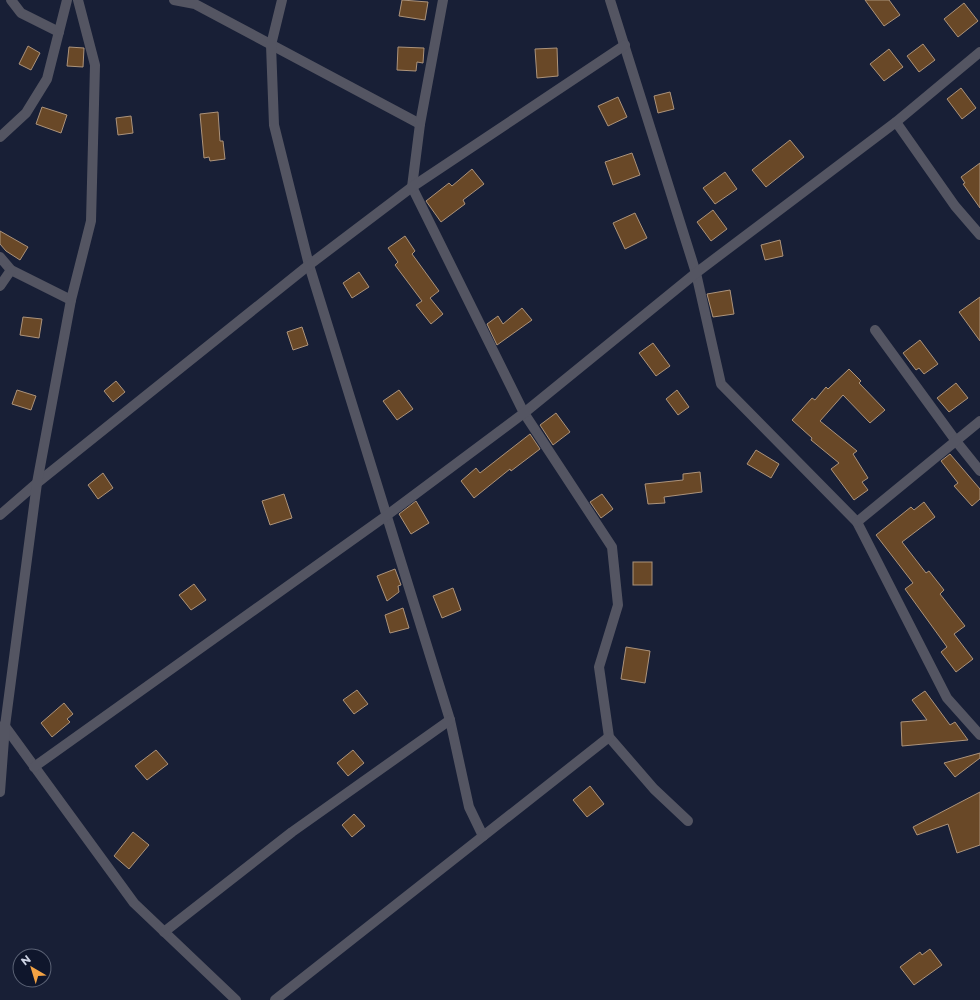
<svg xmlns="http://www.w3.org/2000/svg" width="980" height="1000" font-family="Montserrat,sans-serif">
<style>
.building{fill:#694827;stroke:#ac937b}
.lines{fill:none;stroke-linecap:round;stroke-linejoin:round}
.street{stroke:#545562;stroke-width:10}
</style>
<rect width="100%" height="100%" fill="#181f36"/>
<!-- building -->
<g class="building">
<polygon points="402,0 428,2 425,20 399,16"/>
<polygon points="865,0 889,0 900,15 884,26"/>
<polygon points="964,3 978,21 958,37 944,19"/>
<polygon points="923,44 935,60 919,72 907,56"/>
<polygon points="28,46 40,53 31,70 19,64"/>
<polygon points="69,47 84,48 83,67 67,66"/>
<polygon points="398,47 424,48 423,63 417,62 416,71 397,70"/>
<polygon points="557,48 558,76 537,78 535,49"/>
<polygon points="889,49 903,67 884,81 870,64"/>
<polygon points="961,88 976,108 962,119 947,99"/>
<polygon points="670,92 674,109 658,113 654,96"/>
<polygon points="618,97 627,117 608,126 598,106"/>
<polygon points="42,107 67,115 61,133 36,124"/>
<polygon points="218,112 220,141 223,141 225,159 210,161 209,157 204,158 200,114"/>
<polygon points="131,116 133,133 118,135 116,118"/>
<polygon points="790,140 804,157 766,187 752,170"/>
<polygon points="632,153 640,175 613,185 605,162"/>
<polygon points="980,163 980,208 963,184 965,183 961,177"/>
<polygon points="472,169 484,184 463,200 465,204 441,222 426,201 449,183 452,186"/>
<polygon points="725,172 737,189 715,204 703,188"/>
<polygon points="713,210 727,229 711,241 697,222"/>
<polygon points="635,213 647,238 625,249 613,223"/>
<polygon points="0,231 28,247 20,260 6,251 0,244"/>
<polygon points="405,236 415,251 412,254 439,291 430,298 443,314 431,324 416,305 422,301 395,265 398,262 388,248"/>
<polygon points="780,240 783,256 765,260 761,245"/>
<polygon points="359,272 369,287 352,298 343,283"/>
<polygon points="730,290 734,314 713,317 707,294"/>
<polygon points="980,297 980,341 959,312"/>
<polygon points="522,308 532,320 497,345 487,324 498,316 503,324"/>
<polygon points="23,317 42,319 39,338 20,335"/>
<polygon points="302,327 308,345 293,350 287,332"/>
<polygon points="920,340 938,364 924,374 919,368 916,370 903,353"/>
<polygon points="653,343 670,366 656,376 639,353"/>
<polygon points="849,369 861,381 859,383 885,410 870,423 843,395 820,421 857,451 853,454 868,478 862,482 868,490 854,500 831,469 839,463 811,440 812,438 792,420 812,398 815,400 826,387 828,389"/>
<polygon points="116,381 125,392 113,402 104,391"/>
<polygon points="956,383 968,398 949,412 937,398"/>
<polygon points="17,390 36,396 31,410 12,404"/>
<polygon points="399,390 413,409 397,420 383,401"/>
<polygon points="677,390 689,407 678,415 666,399"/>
<polygon points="556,413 570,432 553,445 540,425"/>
<polygon points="530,434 540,449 511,471 510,469 474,498 461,481 476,468 480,473"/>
<polygon points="756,450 779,464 771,478 747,464"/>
<polygon points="950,454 980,489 980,499 972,506 954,486 958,483 941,461"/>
<polygon points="700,472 702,492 664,497 665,503 648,504 645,484 683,480 683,474"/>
<polygon points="103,473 113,488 98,499 88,485"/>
<polygon points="284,494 292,518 270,525 262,501"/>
<polygon points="602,494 613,509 601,518 590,502"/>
<polygon points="416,501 429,523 411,534 399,514"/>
<polygon points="924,502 935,517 902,542 926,573 929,571 944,590 940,594 965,626 954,634 973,659 956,672 941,652 947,647 905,589 913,583 876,535 911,507 914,510"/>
<rect x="633" y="562" width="19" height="23"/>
<polygon points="395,569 401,585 398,586 399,592 387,601 377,576"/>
<polygon points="194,584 206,600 191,610 179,595"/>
<polygon points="453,588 461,610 442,618 433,596"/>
<polygon points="403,608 409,628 390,633 385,615"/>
<polygon points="626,647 650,651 645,683 621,679"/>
<polygon points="357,690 368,704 354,714 343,700"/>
<polygon points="925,691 950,725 955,722 968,740 902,746 901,722 927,720 912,700"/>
<polygon points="64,703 73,714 67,719 70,722 52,737 41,723"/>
<polygon points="156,750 168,764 147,780 135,766"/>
<polygon points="353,750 364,763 348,776 337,763"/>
<polygon points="980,753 980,758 955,777 944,763"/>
<polygon points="590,786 604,804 587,817 573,800"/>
<polygon points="980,792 980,845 957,853 948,824 917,835 913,827"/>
<polygon points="354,814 365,826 352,837 342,825"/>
<polygon points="133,832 149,845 129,869 114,856"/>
<polygon points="930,949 942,965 914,985 900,967 920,952 922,955"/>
</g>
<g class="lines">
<!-- street -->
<g class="street">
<polyline points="11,0 21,13 59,32"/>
<polyline points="174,0 195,4 420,124"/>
<polyline points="282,0 271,45 274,125 309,265 450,720 469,807 483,836"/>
<polyline points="443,0 420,124 412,187 524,413 612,547 618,605 599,667 609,737 654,789 688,821"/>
<polyline points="610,0 696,273 721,384 857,522 947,698 980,735"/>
<polyline points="896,122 955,206 980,235"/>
<polyline points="0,137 26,113 47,79 67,0"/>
<polyline points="0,257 11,270 71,300"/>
<polyline points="0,286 11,270"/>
<polyline points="875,330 956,441 980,471"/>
<polyline points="0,515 37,483 309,265 412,187 625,45"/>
<polyline points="857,522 980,421"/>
<polyline points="4,725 134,903 236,1000"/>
<polyline points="34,767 386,516 524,413 696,273 896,122 980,52"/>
<polyline points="0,792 5,726 37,483 71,300 91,221 95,65 78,0"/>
<polyline points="164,932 292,832 450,720"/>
<polyline points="275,1000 609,737"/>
</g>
</g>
<!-- north arrow -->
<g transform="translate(32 968) rotate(322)"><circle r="19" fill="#0f162c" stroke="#5b6275"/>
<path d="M0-3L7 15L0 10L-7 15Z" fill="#f4a344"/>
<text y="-6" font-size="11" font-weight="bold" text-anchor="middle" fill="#cdd3e3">N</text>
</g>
</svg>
